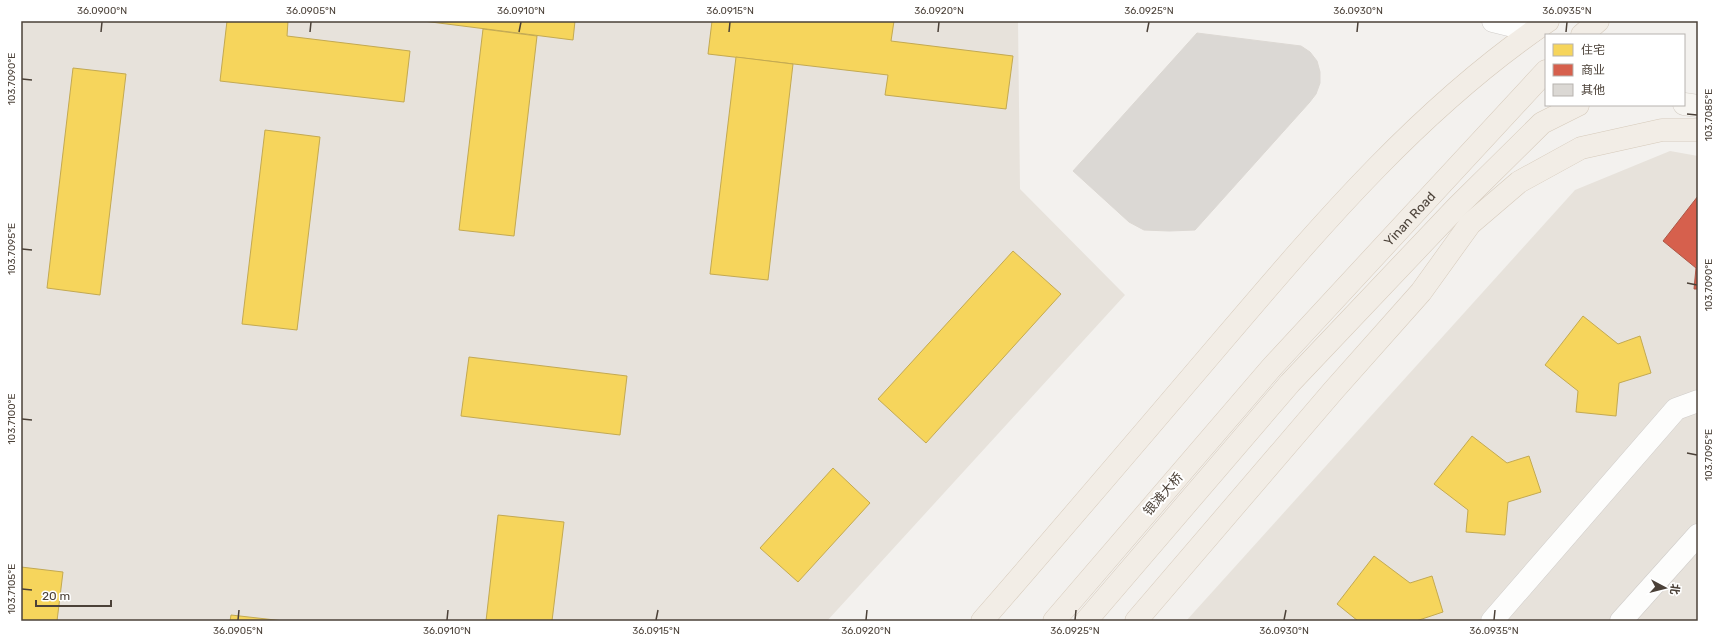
<svg xmlns="http://www.w3.org/2000/svg" width="1719" height="642" font-family="Rubik,'Noto Sans SC',sans-serif">
<style>
.residential{fill:#e7e2db}
.homes{fill:#f6d55c;stroke:#c3a951}
.shops{fill:#d6604d;stroke:#ac5747}
.building{fill:#dbd8d4;stroke:#dcd8d3}
.lines{fill:none;stroke-linecap:round;stroke-linejoin:round}
.minor-casing{stroke:#d0cdca;stroke-width:23}
.secondary-casing{stroke:#d4cec6;stroke-width:23}
.primary-casing{stroke:#d6cabb;stroke-width:23}
.minor{stroke:#fdfdfc;stroke-width:22}
.secondary{stroke:#f7f5f1;stroke-width:22}
.primary{stroke:#f2ede6;stroke-width:22}
.ticks{fill:none;stroke:#4b4138;stroke-width:1.5}
.labels{text-anchor:middle;dominant-baseline:central;stroke-width:4;stroke-linejoin:round;paint-order:stroke}
.street-label{font-size:13px;fill:#4b4138;stroke:#fff}
.neatline{fill:none;stroke:#4b4138;stroke-width:1.5}
.ticks-label{font-size:10px;text-anchor:middle;fill:#4b4138}
</style>
<rect width="100%" height="100%" fill="#f3f1ee"/>
<!-- residential -->
<g class="residential">
<polygon points="25,21 1018,21 1020,189 1125,295 827,621 21,621 21,24"/>
<polygon points="1670,151 1698,156 1698,621 1186,621 1575,190"/>
</g>
<!-- homes -->
<g class="homes">
<polygon points="227,21 288,21 287,36 410,51 404,102 220,81"/>
<polygon points="423,21 575,21 573,40"/>
<polygon points="712,21 894,21 891,41 1013,56 1006,109 885,95 888,75 708,54"/>
<polygon points="483,29 537,36 514,236 459,230"/>
<polygon points="736,57 793,64 768,280 710,274"/>
<polygon points="73,68 126,74 100,295 47,288"/>
<polygon points="265,130 320,137 297,330 242,324"/>
<polygon points="1013,251 1061,294 926,443 878,399"/>
<polygon points="1583,316 1618,344 1640,336 1651,373 1619,383 1616,416 1576,412 1578,391 1545,365"/>
<polygon points="469,357 627,376 620,435 461,416"/>
<polygon points="1472,436 1507,463 1529,456 1541,492 1508,502 1505,535 1466,532 1468,510 1434,484"/>
<polygon points="833,468 870,503 798,582 760,548"/>
<polygon points="498,515 564,522 552,621 486,621"/>
<polygon points="1374,556 1410,583 1432,576 1443,612 1416,621 1358,621 1337,604"/>
<polygon points="21,567 63,572 57,621 21,621"/>
<polygon points="231,615 284,621 230,621"/>
</g>
<!-- shops -->
<polygon class="shops" points="1698,196 1698,289 1694,289 1696,268 1663,241"/>
<!-- building -->
<polygon class="building" points="1197,33 1301,46 1310,52 1317,61 1320,72 1320,83 1316,94 1309,103 1195,230 1169,231 1144,230 1129,222 1073,171"/>
<g class="lines">
<defs>
<g id="minor">
<polyline points="1493,21 1533,31"/>
<polyline points="1492,621 1676,409 1698,401"/>
<polyline points="1621,621 1698,535"/>
</g>
<polyline id="secondary" points="1684,104 1698,106"/>
<g id="primary">
<polyline points="1582,35 1598,21"/>
<path d="M982,621C1063,528 1143,434 1223,340C1321,225 1421,107 1548,21"/>
<path id="s1" d="M1054,621L1272,367L1546,71"/>
<polyline points="1086,621 1290,383 1457,207 1542,123 1578,105"/>
<polyline points="1136,621 1333,391 1421,292 1470,224 1519,182 1581,148 1662,130 1698,130"/>
</g>
</defs>
<!-- minor casing -->
<use href="#minor" class="minor-casing"/>
<!-- secondary casing -->
<use href="#secondary" class="secondary-casing"/>
<!-- primary casing -->
<use href="#primary" class="primary-casing"/>
<!-- minor -->
<use href="#minor" class="minor"/>
<!-- secondary -->
<use href="#secondary" class="secondary"/>
<!-- primary -->
<use href="#primary" class="primary"/>
</g>
<!-- ticks -->
<path class="ticks" d="M101,32L102,22M310,32L311,22M519,32L521,22M729,32L730,22M938,32L939,22M1147,32L1149,22M1357,32L1358,22M1566,32L1567,22M22,79L32,80M1687,114L1697,115M22,249L32,250M1687,283L1697,285M22,419L32,420M1687,453L1697,455M22,589L32,590M238,620L239,610M447,620L448,610M656,620L658,610M866,620L867,610M1075,620L1076,610M1284,620L1286,610M1494,620L1495,610"/>
<g class="labels">
<!-- street labels -->
<g class="street-label">
<text stroke="none"><textPath href="#s1" startOffset="537">Yinan Road</textPath></text>
<text transform="translate(1163 494) rotate(-49)">银滩大桥</text>
</g>
</g>
<!-- border -->
<rect width="1719" height="642" fill="none" stroke="#ffffff" stroke-width="44"/>
<!-- legend -->
<rect x="1545" y="34" width="140" height="72" fill="#ffffff" stroke="#b7b3af"/>
<rect x="1553" y="44" width="20" height="12" fill="#f6d55c" stroke="#b7b3af"/>
<text x="1581" y="54" font-size="12" fill="#4b4138">住宅</text>
<rect x="1553" y="64" width="20" height="12" fill="#d6604d" stroke="#b7b3af"/>
<text x="1581" y="74" font-size="12" fill="#4b4138">商业</text>
<rect x="1553" y="84" width="20" height="12" fill="#dbd8d4" stroke="#b7b3af"/>
<text x="1581" y="94" font-size="12" fill="#4b4138">其他</text>
<!-- north arrow -->
<g transform="translate(1665 588) rotate(97)" stroke="#ffffff" stroke-width="3" paint-order="stroke">
<path d="M0-3L7 15L0 10L-7 15Z" fill="#4b4138"/>
<text y="-6" font-size="11" font-weight="bold" text-anchor="middle" fill="#4b4138">北</text>
</g>
<!-- scale -->
<path d="M36 600v6h75v-6" fill="none" stroke="#4b4138" stroke-width="2"/>
<text x="42" y="600" font-size="12" fill="#4b4138" stroke="#ffffff" stroke-width="3" paint-order="stroke">20 m</text>
<rect x="22" y="22" width="1675" height="598" class="neatline"/>
<g class="ticks-label">
<text x="102" y="14">36.0900°N</text>
<text x="311" y="14">36.0905°N</text>
<text x="521" y="14">36.0910°N</text>
<text x="730" y="14">36.0915°N</text>
<text x="939" y="14">36.0920°N</text>
<text x="1149" y="14">36.0925°N</text>
<text x="1358" y="14">36.0930°N</text>
<text x="1567" y="14">36.0935°N</text>
<text transform="translate(11 79) rotate(-90)" y="4">103.7090°E</text>
<text transform="translate(1708 115) rotate(-90)" y="4">103.7085°E</text>
<text transform="translate(11 249) rotate(-90)" y="4">103.7095°E</text>
<text transform="translate(1708 285) rotate(-90)" y="4">103.7090°E</text>
<text transform="translate(11 419) rotate(-90)" y="4">103.7100°E</text>
<text transform="translate(1708 455) rotate(-90)" y="4">103.7095°E</text>
<text transform="translate(11 589) rotate(-90)" y="4">103.7105°E</text>
<text x="238" y="634">36.0905°N</text>
<text x="447" y="634">36.0910°N</text>
<text x="656" y="634">36.0915°N</text>
<text x="866" y="634">36.0920°N</text>
<text x="1075" y="634">36.0925°N</text>
<text x="1284" y="634">36.0930°N</text>
<text x="1494" y="634">36.0935°N</text>
</g>
</svg>
